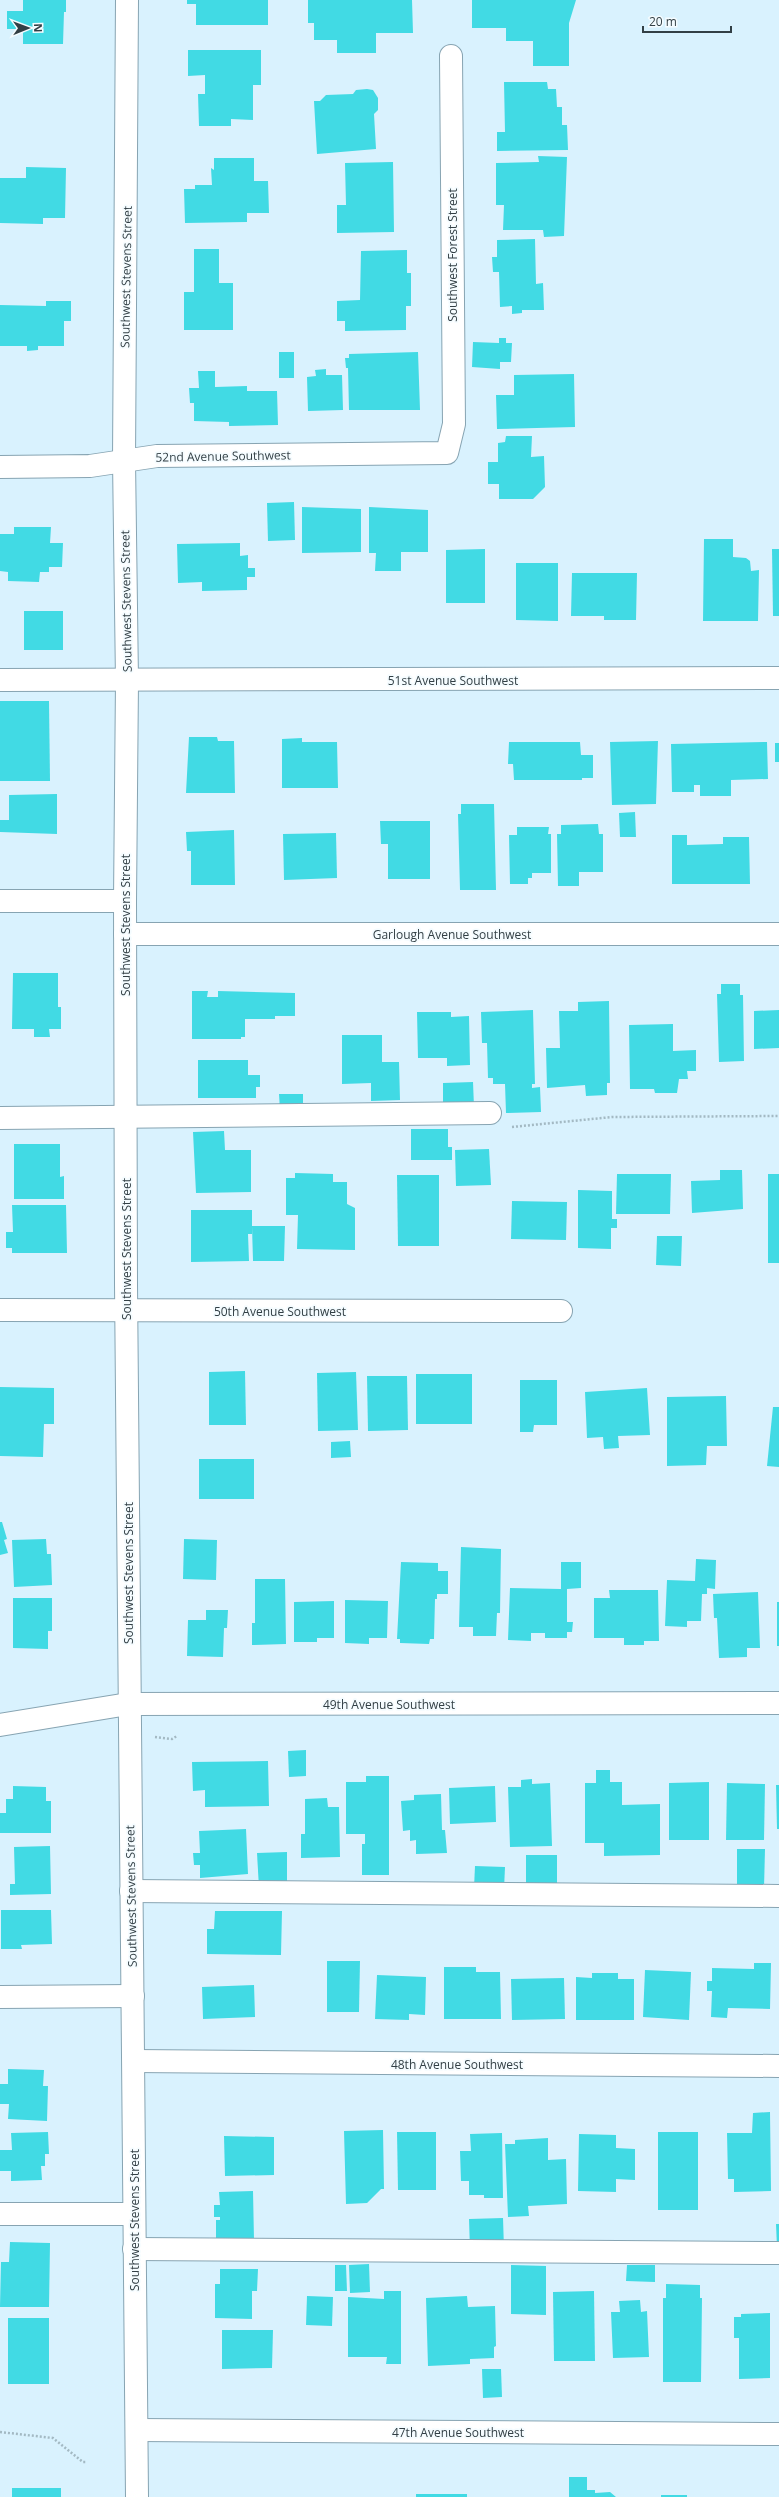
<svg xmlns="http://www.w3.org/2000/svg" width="779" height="2497" font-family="'Open Sans',sans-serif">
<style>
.building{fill:#41dae4}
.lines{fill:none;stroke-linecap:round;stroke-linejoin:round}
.minor-casing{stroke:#87a4b2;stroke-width:24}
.path{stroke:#a3b9c3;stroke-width:2.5;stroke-dasharray:2 2;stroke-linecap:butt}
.minor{stroke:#fff;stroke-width:22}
.labels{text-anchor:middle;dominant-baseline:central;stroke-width:3.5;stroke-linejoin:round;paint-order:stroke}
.street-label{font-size:12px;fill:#323f45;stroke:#f5fcff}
</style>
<rect width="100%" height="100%" fill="#d9f2fe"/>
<!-- building -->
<g class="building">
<polygon points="23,0 66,0 66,12 64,12 63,44 23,44 23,29 7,29 7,11 23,11"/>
<polygon points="187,0 268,0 268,25 196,25 196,4 187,4"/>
<polygon points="308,0 412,0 413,33 376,33 376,53 337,53 337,40 314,40 314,23 308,23"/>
<polygon points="472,0 576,0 569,23 569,66 533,66 533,41 506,41 506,28 472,28"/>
<polygon points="188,50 261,50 261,85 253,85 253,120 231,119 231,126 199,126 198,94 205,94 205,75 188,76"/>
<polygon points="504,82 547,82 548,89 556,89 557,107 562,107 562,125 567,125 568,150 497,151 497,132 505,132"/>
<polygon points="367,89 373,90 378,98 378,110 374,114 376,149 317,154 314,101 320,101 326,95 353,94 356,90"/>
<polygon points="538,156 567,157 564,236 544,237 543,230 503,230 504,205 496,205 496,163 539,162"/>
<polygon points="214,158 254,158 254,181 268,181 269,213 247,213 247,222 185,223 184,189 195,189 195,185 212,185 211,168 214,170"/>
<polygon points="393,162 394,232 337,233 337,205 346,205 345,163"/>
<polygon points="26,167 66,168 65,218 43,218 43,224 0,223 0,178 26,178"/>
<polygon points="535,239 536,284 543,283 544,310 522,310 522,313 512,314 512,306 500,307 499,272 493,272 492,257 497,257 497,240"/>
<polygon points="194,249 219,249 219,283 233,283 233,330 184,330 184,292 194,292"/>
<polygon points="407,250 407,273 411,273 411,306 406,306 406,330 345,331 345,321 337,321 337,301 360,300 361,251"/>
<polygon points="46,301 71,301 71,321 64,321 64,346 38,346 38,350 27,351 27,346 0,346 0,305 46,306"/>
<polygon points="499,338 506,338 506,343 512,343 511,362 500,362 500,369 472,367 473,342 499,343"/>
<rect x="279" y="352" width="15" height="26"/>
<polygon points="418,352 420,410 349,410 348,368 346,368 345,358 349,358 349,354"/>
<polygon points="326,369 326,375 342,375 343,410 308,411 307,377 316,376 315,370"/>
<polygon points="198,371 215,371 215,387 247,386 247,391 277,391 278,425 229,426 229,422 194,421 194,403 190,403 189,388 199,388"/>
<polygon points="574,374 575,427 497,429 496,395 514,395 514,375"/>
<polygon points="506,436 532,436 531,457 544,456 545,487 533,499 499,499 499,484 488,484 488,462 498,462 498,443 505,442"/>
<polygon points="294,502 295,540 268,541 267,503"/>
<polygon points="302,507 361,509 361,552 302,553"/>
<polygon points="369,507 428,510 428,552 401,552 401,571 375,571 376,553 369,553"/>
<polygon points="14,527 51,527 50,543 63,543 62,567 49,567 49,572 40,572 39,582 8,581 8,572 0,571 0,534 14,534"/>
<polygon points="704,539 733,539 733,557 746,558 750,561 751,571 759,570 758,621 703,621"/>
<polygon points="240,543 240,556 248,555 248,568 255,568 255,577 247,577 247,590 202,591 202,582 178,583 177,544"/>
<polygon points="485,549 485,603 446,603 446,550"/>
<polygon points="772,549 779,549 779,616 773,616"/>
<polygon points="516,563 558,563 558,621 516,620"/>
<polygon points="572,573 637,573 636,620 604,620 604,616 571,616"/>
<rect x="24" y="611" width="39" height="39"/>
<polygon points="0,701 49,701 50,781 0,781"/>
<polygon points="189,737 217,737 218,741 234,741 235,793 186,793"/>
<polygon points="302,738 302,742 337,742 338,788 282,788 282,739"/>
<polygon points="658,741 656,804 612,805 610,742"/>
<polygon points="509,742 580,742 581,755 593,755 593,778 582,778 582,780 514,780 513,764 508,764"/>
<polygon points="767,742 768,779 731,780 731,796 700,796 700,785 694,785 694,792 672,792 671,744"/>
<rect x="775" y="743" width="4" height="19"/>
<polygon points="57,794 57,834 0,832 0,820 9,820 9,795"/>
<polygon points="461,804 494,804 496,890 460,890 458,814 461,814"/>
<polygon points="635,812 636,837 620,837 619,813"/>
<polygon points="380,821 430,821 430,879 388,879 388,844 381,844"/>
<polygon points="598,824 599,834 603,834 603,872 579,872 579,886 558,886 557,834 561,834 561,825"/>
<polygon points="517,827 549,827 548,834 551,834 551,873 532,873 532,878 528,878 528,884 510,884 509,835 517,835"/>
<polygon points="234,830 235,885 191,885 191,851 187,851 186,832"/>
<polygon points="336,833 337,878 284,880 283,834"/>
<polygon points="672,835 687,835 687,845 723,844 723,837 749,837 750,884 672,884"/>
<polygon points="13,973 58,973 58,1007 61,1007 61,1029 49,1029 50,1037 34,1037 34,1029 12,1029"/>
<polygon points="721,984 740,984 740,995 743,995 744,1061 719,1062 717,994 721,994"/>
<polygon points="192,991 208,991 207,997 218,997 218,991 295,993 295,1016 275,1016 275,1019 245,1019 245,1037 241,1037 241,1039 192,1039"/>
<polygon points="609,1001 610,1083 607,1083 607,1095 586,1096 585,1085 547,1088 546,1048 560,1048 559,1011 578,1011 578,1002"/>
<polygon points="533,1010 535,1084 532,1084 532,1088 540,1087 541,1112 506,1113 505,1084 493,1084 493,1078 488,1078 487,1043 482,1043 481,1012"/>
<polygon points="779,1010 779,1048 754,1049 754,1011"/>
<polygon points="417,1012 451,1012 451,1017 469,1016 470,1065 447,1066 447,1058 418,1058"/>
<polygon points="673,1024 673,1051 696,1050 696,1071 687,1071 688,1079 679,1079 677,1093 655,1093 654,1089 630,1089 629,1025"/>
<polygon points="342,1035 382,1035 382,1062 399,1062 400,1100 371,1101 371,1083 342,1084"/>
<polygon points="198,1060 248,1060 248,1075 260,1075 260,1087 256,1087 256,1098 198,1098"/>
<polygon points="473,1082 474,1107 443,1108 443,1083"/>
<polygon points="279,1094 303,1094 303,1111 280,1111"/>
<polygon points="411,1129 448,1129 448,1147 452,1147 452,1160 411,1160"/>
<polygon points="224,1131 225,1150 251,1150 251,1192 196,1193 193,1132"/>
<polygon points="14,1144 60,1144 60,1177 64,1176 64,1199 14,1199"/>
<polygon points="489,1149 491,1185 456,1186 455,1150"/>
<polygon points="720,1170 742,1170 743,1209 692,1213 691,1181 720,1180"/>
<polygon points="295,1173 333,1174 333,1182 347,1182 347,1204 355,1208 355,1250 297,1249 298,1215 286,1215 286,1178 295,1178"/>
<polygon points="617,1174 671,1174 670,1214 616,1214"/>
<rect x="768" y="1174" width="11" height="89"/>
<polygon points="397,1175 439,1175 439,1246 398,1246"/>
<polygon points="578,1190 612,1191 612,1219 617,1219 617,1228 611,1228 611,1249 578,1248"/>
<polygon points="512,1201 567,1202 566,1240 511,1239"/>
<polygon points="12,1205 66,1205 67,1253 12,1253 12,1248 6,1248 6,1232 13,1232"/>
<polygon points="191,1210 252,1210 252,1234 248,1234 249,1261 191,1262"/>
<polygon points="252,1226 285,1226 284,1261 253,1261"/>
<polygon points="657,1236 682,1236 681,1266 656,1265"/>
<polygon points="245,1371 246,1425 209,1425 209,1372"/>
<polygon points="356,1372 358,1430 318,1431 317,1373"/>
<rect x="416" y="1374" width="56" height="50"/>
<polygon points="367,1376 407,1376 408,1430 368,1431"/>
<polygon points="520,1380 557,1380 557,1425 534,1425 533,1432 520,1432"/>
<polygon points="0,1387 54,1388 54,1424 44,1424 43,1457 0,1456"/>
<polygon points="647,1388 650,1435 618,1436 619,1448 604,1449 603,1437 587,1438 585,1392"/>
<polygon points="726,1396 727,1446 707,1446 706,1465 667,1466 667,1397"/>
<polygon points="773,1407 779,1407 779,1467 767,1466"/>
<polygon points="350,1441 351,1457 331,1458 331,1442"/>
<rect x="199" y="1459" width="55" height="40"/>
<polygon points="0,1522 2,1522 7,1539 4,1540 8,1553 0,1555"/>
<polygon points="46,1539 47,1554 51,1554 52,1585 14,1587 12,1540"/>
<polygon points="184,1539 217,1540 216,1580 183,1579"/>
<polygon points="461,1547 501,1549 500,1613 497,1613 496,1636 473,1636 473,1627 459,1627"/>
<polygon points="696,1559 716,1560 715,1589 707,1588 707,1594 702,1594 701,1621 687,1621 687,1627 665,1626 667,1580 695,1581"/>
<polygon points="401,1562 438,1563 438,1571 448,1571 448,1594 437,1594 437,1599 435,1599 434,1639 430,1639 429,1644 400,1643 400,1639 397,1639"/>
<polygon points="561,1562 581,1562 581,1588 567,1589 567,1622 573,1622 572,1632 567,1632 567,1638 545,1638 545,1633 531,1633 531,1641 508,1640 510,1588 561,1589"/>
<polygon points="255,1579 285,1579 286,1644 252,1645 252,1623 255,1623"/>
<polygon points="609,1590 658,1590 659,1641 644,1641 644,1645 624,1645 624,1638 594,1638 594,1598 610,1598"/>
<polygon points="758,1592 760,1648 747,1648 747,1657 719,1658 717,1618 714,1618 713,1594"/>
<polygon points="13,1598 52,1598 52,1631 48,1631 48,1649 13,1648"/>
<polygon points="345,1600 388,1601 387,1638 369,1638 369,1644 345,1643"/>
<polygon points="334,1601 334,1638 317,1638 317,1642 294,1642 294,1602"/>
<rect x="777" y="1602" width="2" height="44"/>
<polygon points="206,1610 228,1610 227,1628 224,1628 223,1657 187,1656 188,1620 206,1620"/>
<polygon points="306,1750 306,1776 289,1777 288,1751"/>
<polygon points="268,1761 269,1806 205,1807 205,1790 193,1791 192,1762"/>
<polygon points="596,1770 610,1770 610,1782 622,1782 622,1805 660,1804 660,1855 604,1856 604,1843 585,1843 585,1783 596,1783"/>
<polygon points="366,1776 389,1776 389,1875 362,1875 362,1844 365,1844 365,1834 346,1834 346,1782 366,1782"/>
<polygon points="532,1779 532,1784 550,1783 552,1846 510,1847 508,1787 521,1787 521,1780"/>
<polygon points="709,1782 709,1840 669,1840 669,1783"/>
<polygon points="727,1783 765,1784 764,1840 726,1840"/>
<polygon points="776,1785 779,1785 779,1829 777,1829"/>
<polygon points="13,1786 46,1787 46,1801 51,1801 51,1833 0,1833 0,1813 6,1813 6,1799 13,1799"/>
<polygon points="495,1786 496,1822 450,1824 449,1788"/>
<polygon points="441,1794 442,1830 445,1830 447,1853 416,1854 416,1840 410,1841 410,1830 403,1831 401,1801 414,1800 414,1795"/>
<polygon points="327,1798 328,1807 339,1807 340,1857 301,1858 301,1834 305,1834 305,1799"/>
<polygon points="246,1829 248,1874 200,1878 200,1865 194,1865 193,1853 200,1853 199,1831"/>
<polygon points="50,1846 51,1894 10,1895 10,1884 15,1884 14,1847"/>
<polygon points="737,1849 765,1849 764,1888 737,1887"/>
<polygon points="287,1852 287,1887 259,1888 257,1853"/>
<rect x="526" y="1855" width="31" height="30"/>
<polygon points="475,1866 505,1867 504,1889 474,1888"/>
<polygon points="1,1910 51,1910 52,1944 21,1945 22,1949 1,1949"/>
<polygon points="215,1911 282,1911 281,1955 207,1954 207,1929 214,1929"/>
<polygon points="327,1961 360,1961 359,2012 327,2012"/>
<polygon points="754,1963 771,1963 770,2009 728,2008 727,2018 711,2017 712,1991 707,1991 707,1981 712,1981 712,1968 754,1969"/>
<polygon points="444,1967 476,1967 476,1972 500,1972 501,2019 444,2019"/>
<polygon points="645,1970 691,1972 689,2020 643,2017"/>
<polygon points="592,1973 618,1973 618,1979 634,1979 634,2020 576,2020 576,1977 592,1978"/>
<polygon points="377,1975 426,1977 425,2015 409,2014 409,2020 375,2019"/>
<polygon points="564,1978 565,2019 512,2020 511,1979"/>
<polygon points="254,1985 255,2017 203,2019 202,1987"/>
<polygon points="8,2069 44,2070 43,2086 48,2086 47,2121 8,2119 9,2104 0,2104 0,2084 8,2084"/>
<polygon points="770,2112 771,2191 734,2192 734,2179 728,2179 727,2133 752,2133 753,2113"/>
<polygon points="383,2130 384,2189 381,2189 367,2203 346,2204 344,2131"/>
<polygon points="48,2132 49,2154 45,2154 45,2166 41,2166 42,2180 11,2181 11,2171 0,2171 0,2150 12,2150 11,2133"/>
<polygon points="397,2132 436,2132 436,2190 398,2190"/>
<rect x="658" y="2132" width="40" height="78"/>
<polygon points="502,2133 503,2198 484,2198 484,2195 469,2195 469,2181 461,2181 460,2151 471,2151 470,2134"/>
<polygon points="579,2134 616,2135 616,2148 635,2149 635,2180 616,2179 616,2192 578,2191"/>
<polygon points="224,2136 274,2137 274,2175 225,2176"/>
<polygon points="548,2138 548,2160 566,2159 567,2204 528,2206 529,2216 508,2217 505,2144 515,2144 515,2140"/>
<polygon points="253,2191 254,2240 216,2241 216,2220 220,2220 220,2217 214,2217 214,2205 220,2205 219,2192"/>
<polygon points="503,2218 504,2249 470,2250 469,2219"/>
<polygon points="776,2224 779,2224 779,2247 777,2247"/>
<polygon points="10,2242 50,2243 49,2307 0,2307 1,2262 9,2262"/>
<polygon points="369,2264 370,2292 350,2293 349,2265"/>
<polygon points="335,2265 346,2265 347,2291 335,2291"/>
<polygon points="511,2265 546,2266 546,2315 511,2314"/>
<polygon points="627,2265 655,2265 655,2282 626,2281"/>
<polygon points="220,2269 258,2269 257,2291 252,2291 252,2319 215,2318 215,2284 220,2284"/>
<polygon points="666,2284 700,2285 700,2298 702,2298 701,2382 663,2382 663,2298 666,2298"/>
<polygon points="384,2291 401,2291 401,2364 386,2364 387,2357 348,2357 348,2297 384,2299"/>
<polygon points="594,2291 595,2361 554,2361 553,2292"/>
<polygon points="307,2296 333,2297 332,2326 306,2325"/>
<polygon points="467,2296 468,2307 495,2306 496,2346 494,2347 494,2358 470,2359 470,2364 428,2366 426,2298"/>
<polygon points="640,2300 641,2312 647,2311 649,2357 613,2358 611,2312 620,2312 619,2301"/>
<polygon points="770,2313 770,2378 739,2379 739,2338 734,2338 734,2317 741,2317 741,2314"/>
<rect x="8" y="2318" width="41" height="66"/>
<polygon points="222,2330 273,2330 272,2368 222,2369"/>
<polygon points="482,2369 501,2369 502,2397 483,2398"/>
<polygon points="569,2477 587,2477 587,2490 595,2490 595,2493 610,2492 616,2497 569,2497"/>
<rect x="12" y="2488" width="49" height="9"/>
<rect x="416" y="2494" width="51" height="3"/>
<rect x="661" y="2495" width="26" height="2"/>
</g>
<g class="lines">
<defs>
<g id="minor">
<polyline points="127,0 124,460 127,681 125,901 126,1284 137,2497"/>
<polyline points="0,467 90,466 157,456 447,453 454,424 451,56"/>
<polyline points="0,680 779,678"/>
<polyline points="0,901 125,901"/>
<polyline points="125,934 779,934"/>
<polyline points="0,1118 490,1113"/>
<polyline points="0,1310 561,1311"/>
<polyline points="0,1725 128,1704 779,1703"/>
<polyline points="131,1891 779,1896"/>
<polyline points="0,1997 133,1996"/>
<polyline points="134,2061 779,2066"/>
<polyline points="0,2214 134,2214"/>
<polyline points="134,2249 779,2253"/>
<polyline points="137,2430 779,2434"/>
</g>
</defs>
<!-- minor casing -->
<use href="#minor" class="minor-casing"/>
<!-- path -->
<g class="path">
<polyline points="512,1127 612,1117 779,1116"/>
<polyline points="155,1737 172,1739 177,1736"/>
<polyline points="0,2432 53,2438 83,2462 87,2462"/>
</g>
<!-- minor -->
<use href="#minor" class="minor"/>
</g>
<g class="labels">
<!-- street labels -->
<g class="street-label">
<text transform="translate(452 255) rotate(-90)">Southwest Forest Street</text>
<text transform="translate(126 277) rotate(-89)">Southwest Stevens Street</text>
<text transform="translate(223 456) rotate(-1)">52nd Avenue Southwest</text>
<text transform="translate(126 601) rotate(-91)">Southwest Stevens Street</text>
<text x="453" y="680">51st Avenue Southwest</text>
<text transform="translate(125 925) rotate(-90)">Southwest Stevens Street</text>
<text x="452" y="934">Garlough Avenue Southwest</text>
<text transform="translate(126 1249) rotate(-90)">Southwest Stevens Street</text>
<text x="280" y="1311">50th Avenue Southwest</text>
<text transform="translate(128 1573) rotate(-90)">Southwest Stevens Street</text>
<text x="389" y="1704">49th Avenue Southwest</text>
<text transform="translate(131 1896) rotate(-91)">Southwest Stevens Street</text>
<text x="457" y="2064">48th Avenue Southwest</text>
<text transform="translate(134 2220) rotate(-90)">Southwest Stevens Street</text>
<text x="458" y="2432">47th Avenue Southwest</text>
</g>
</g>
<!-- north arrow -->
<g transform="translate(28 28) rotate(89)" stroke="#f5fcff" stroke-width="3" paint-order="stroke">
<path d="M0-3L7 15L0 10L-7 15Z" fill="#323f45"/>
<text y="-6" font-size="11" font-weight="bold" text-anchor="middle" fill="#323f45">N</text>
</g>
<!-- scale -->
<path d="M643 26v6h88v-6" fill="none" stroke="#323f45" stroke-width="2"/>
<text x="649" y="26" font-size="12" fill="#323f45" stroke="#f5fcff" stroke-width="3" paint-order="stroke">20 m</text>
</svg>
